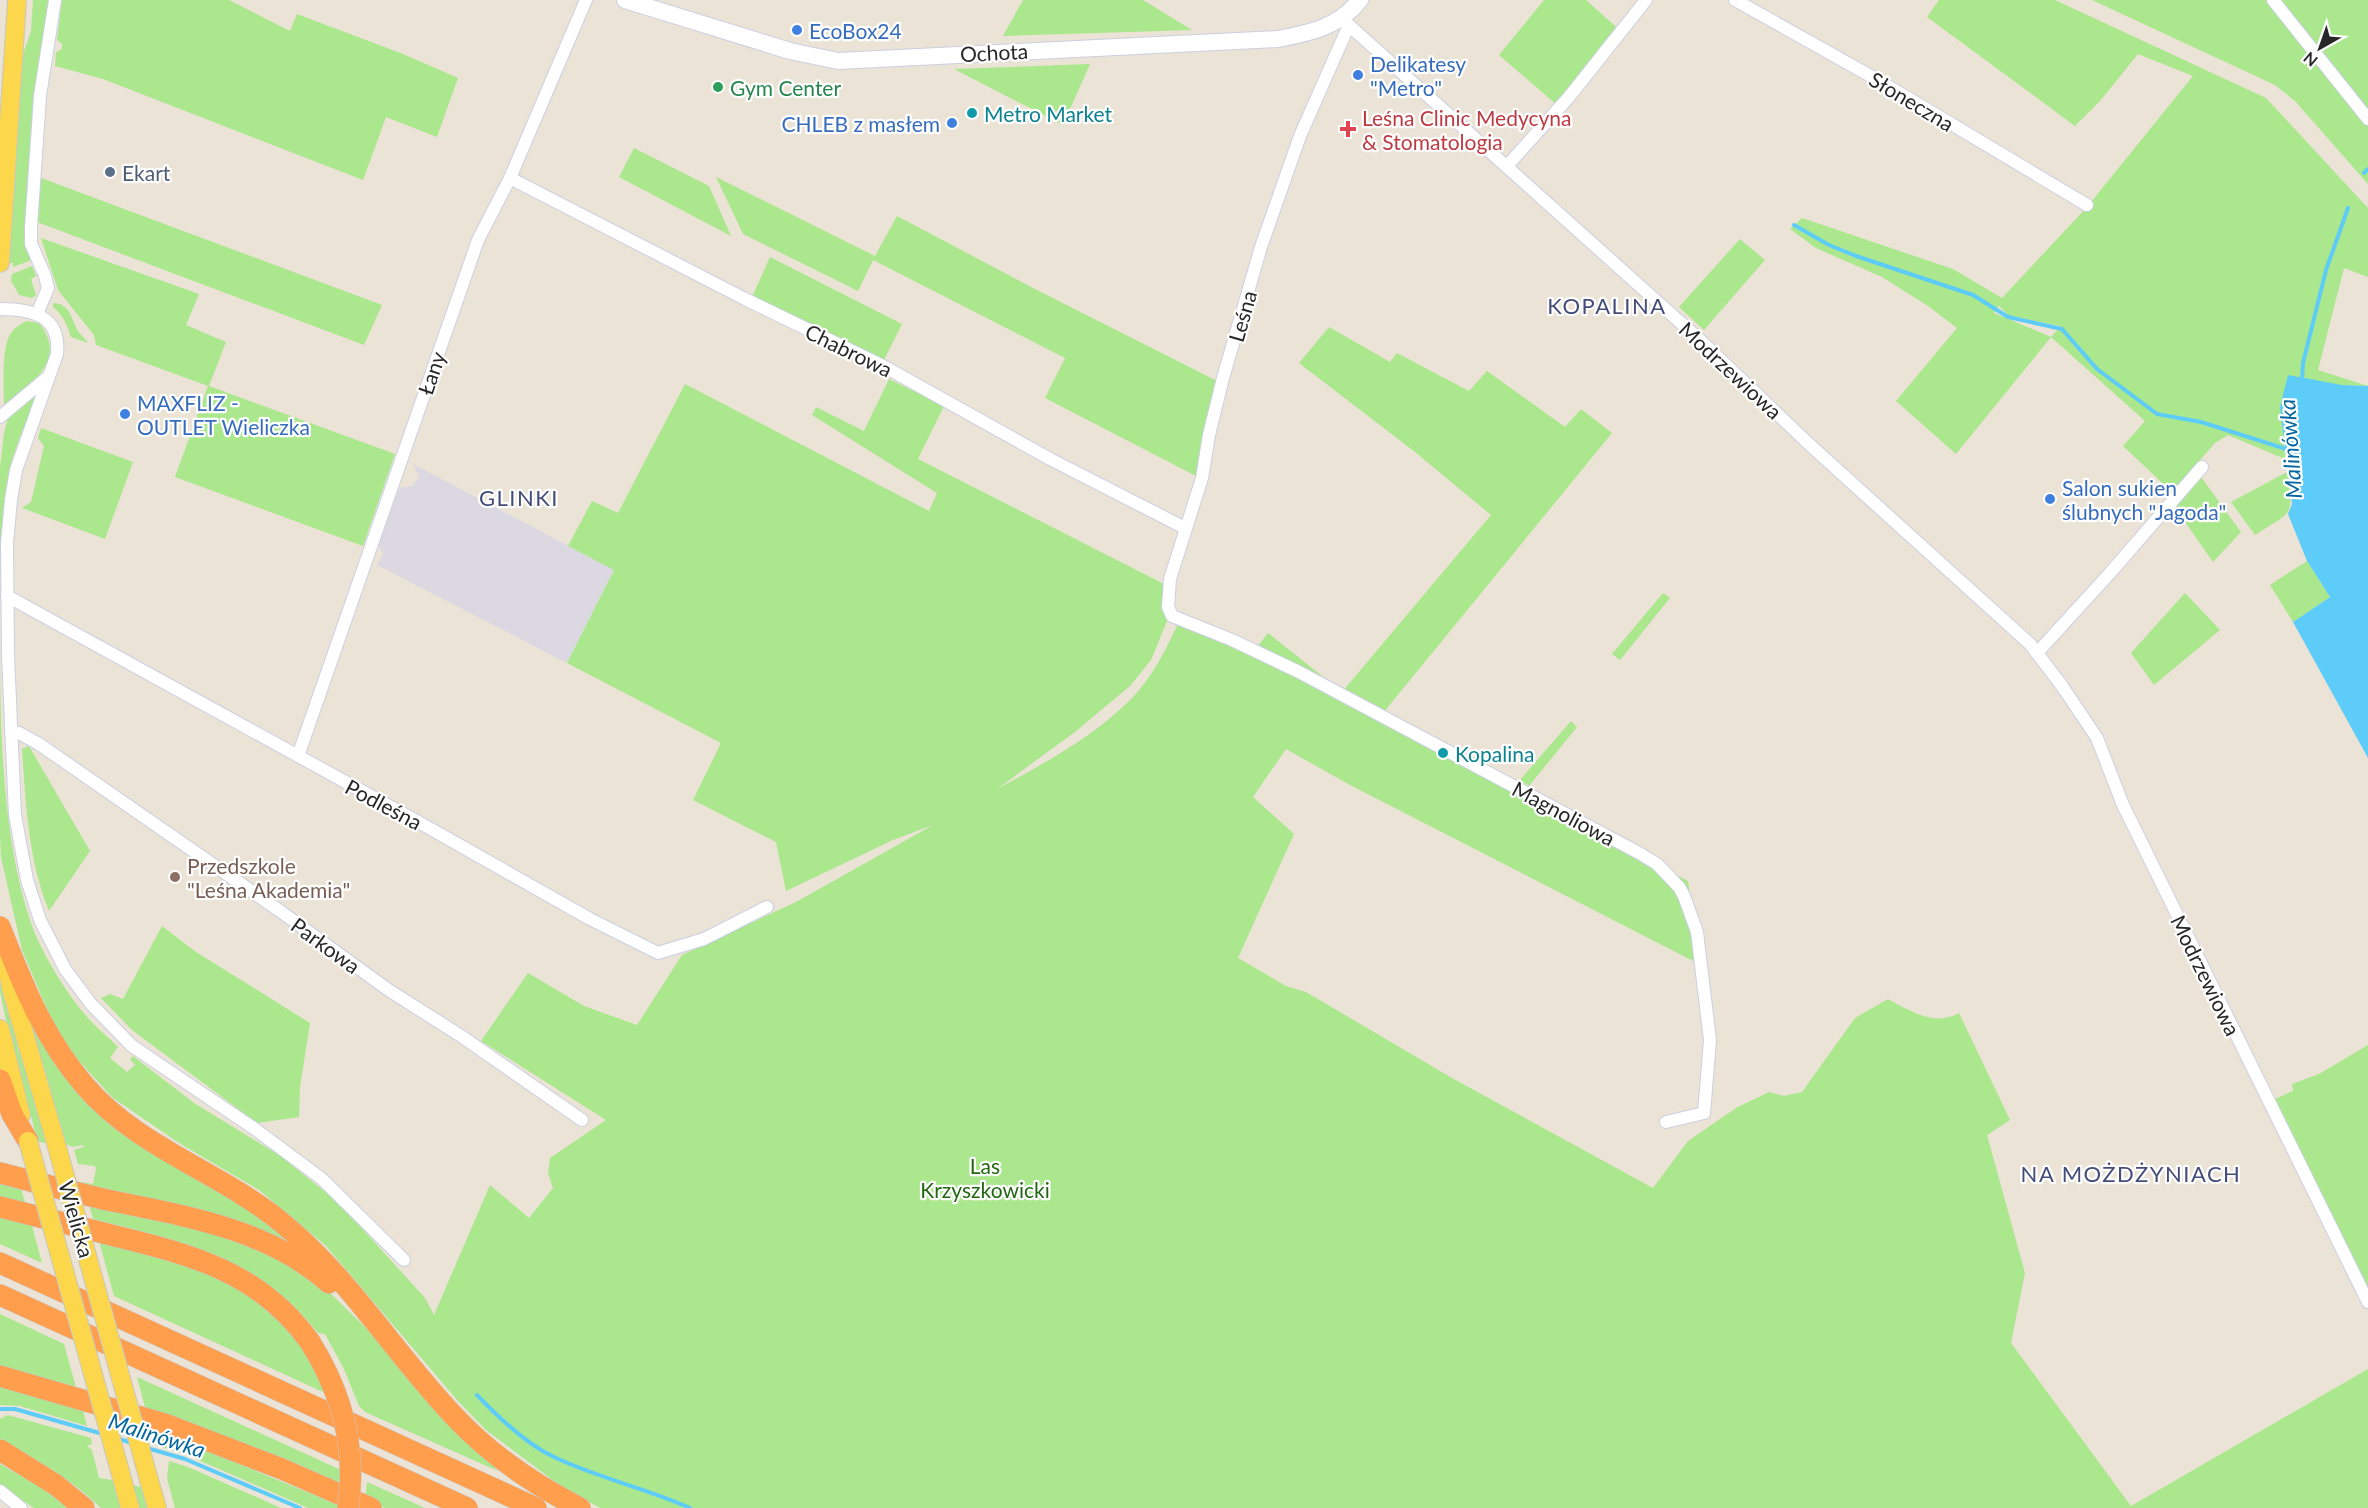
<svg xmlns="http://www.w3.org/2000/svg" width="2368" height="1508" font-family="Lato,sans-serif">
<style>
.industrial{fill:#dbd8e2}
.green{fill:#aae78d;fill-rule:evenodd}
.water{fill:#5eccf8}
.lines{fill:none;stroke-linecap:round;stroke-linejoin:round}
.stream{stroke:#5eccf8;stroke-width:4}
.street-casing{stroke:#cbcfe2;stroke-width:14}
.secondary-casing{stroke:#cbcfe2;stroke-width:18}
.primary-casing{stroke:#c7c7c7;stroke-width:20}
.highway-casing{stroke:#c7c7c7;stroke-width:22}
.street{stroke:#fff;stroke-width:12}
.secondary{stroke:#fff;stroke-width:16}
.primary{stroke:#fcd64b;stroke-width:18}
.highway{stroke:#ff9e4d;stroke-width:21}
.primary-bridge-casing{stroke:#c7c7c7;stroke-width:20;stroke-linecap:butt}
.highway-bridge-casing{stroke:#c7c7c7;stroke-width:22;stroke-linecap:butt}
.primary-bridge{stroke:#fcd64b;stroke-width:18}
.highway-bridge{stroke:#ff9e4d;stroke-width:21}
.shop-dot{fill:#3f7fe0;stroke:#fff;stroke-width:2}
.leisure-dot{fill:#2e9e5b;stroke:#fff;stroke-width:2}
.culture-dot{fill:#0f9aa8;stroke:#fff;stroke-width:2}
.health-dot{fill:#e0444e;stroke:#fff;stroke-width:2}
.service-dot{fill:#5c6f8a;stroke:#fff;stroke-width:2}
.education-dot{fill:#8d6e63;stroke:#fff;stroke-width:2}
.labels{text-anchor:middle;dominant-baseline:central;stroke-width:4.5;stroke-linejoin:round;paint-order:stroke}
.shop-label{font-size:21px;fill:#366cbe;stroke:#fff;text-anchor:start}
.street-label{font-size:21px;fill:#272727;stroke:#fff}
.leisure-label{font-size:21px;fill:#27864d;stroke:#fff;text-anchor:start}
.culture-label{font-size:21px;fill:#0d838f;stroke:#fff;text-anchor:start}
.health-label{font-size:21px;fill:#be3a42;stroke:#fff;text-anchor:start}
.service-label{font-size:21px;fill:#4e5e75;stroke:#fff;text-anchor:start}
.education-label{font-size:21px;fill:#785e54;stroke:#fff;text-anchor:start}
.park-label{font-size:21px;fill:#236713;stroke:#fff}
.neighbourhood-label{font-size:22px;letter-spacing:1.5px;fill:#444d7a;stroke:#fff}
.water-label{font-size:22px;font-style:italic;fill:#02669f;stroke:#fff}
</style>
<rect width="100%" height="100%" fill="#ebe3d6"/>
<!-- industrial -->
<polygon class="industrial" points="413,464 614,570 567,663 377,565 383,553 377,544 400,488 413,486 419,476"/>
<!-- green -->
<g class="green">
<polygon points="33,0 52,0 25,242 32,260 13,267 13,263 7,263 10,191 23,54 31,31"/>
<polygon points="62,0 229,0 290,31 297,14 403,54 458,78 437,137 386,117 363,180 103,79 55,66 56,52 62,49 62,44 57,40"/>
<polygon points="1023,0 1143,0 1192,30 1003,36"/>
<polygon points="1544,0 1586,0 1624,34 1557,105 1499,55"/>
<path d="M1939,0H2055L2266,98L2368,208V277L2344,268L2318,370L2368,386L2342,385L2284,439L2285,459L2228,435L2215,443L2172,492L2123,446L2145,421L2051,337L1956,454L1896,401L1957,328L1928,306L1882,277L1816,248L1790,229L1802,218L1953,269L2002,298L2087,207L2193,76L2138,54L2100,101L2075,126L1927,17ZM1999,306L2009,316L2061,326L2051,337L1994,313Z"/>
<polygon points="2092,0 2269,0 2368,126 2368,184 2295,101 2275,85"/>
<polygon points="2278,0 2368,0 2368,110"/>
<polygon points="1090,64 1063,125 954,69"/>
<polygon points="634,148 709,186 731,236 619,177"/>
<polygon points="716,177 875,256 897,216 1033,288 1217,381 1196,476 1045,398 1065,358 873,260 858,291 743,234"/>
<polygon points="41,178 382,305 364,345 37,222"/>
<polygon points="41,238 199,294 186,325 226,342 209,386 395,454 363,546 175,477 208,386 96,345 94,335 58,290"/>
<polygon points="1740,239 1765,260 1704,330 1679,307"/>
<polygon points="770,257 902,324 883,362 752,297"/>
<polygon points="32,266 36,276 31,279 36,295 32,298 19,295 11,281 12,274"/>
<path d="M53,303C70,303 71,319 78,331C81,335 85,339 88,343L71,337C67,325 63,315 53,307Z"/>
<path d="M27,321L39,323C69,361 31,383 4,405C4,387 1,347 11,333C15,327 21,324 27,321Z"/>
<path d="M1329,327L1390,362L1397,353L1469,391L1487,371L1565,427L1581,409L1612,433L1383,713C1340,692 1301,667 1258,646L1268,633L1342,692L1491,515L1415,452L1299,363Z"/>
<path d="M889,379L944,406L918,459L1166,585L1168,619L1151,660L1130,686L1075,732L997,789C1043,764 1090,739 1128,702C1152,679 1168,647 1181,616L1306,679L1366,715L1688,881L1701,965L1350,785L1286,749L1253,797L1294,834L1238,958L1286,986L1306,992L1452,1078L1653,1188L1688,1141L1736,1108L1769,1092L1784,1096L1802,1092L1855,1018L1888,999C1910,1011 1935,1027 1959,1013L2010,1120L1987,1135L2025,1273L2011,1343L2131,1506L2368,1369V1508H601L570,1493L486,1430L457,1400L326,1246L259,1190L179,1143L113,1098L78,1060L53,1023L22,950L1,857L0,837V468L4,433L8,418L31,395L36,396C26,424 12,452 7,482C0,528 0,575 0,622C0,719 0,839 34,931C44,956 65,991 83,1012C93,1025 107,1036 118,1047L110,1058L127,1072L135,1065L130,1059L133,1056L194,1103L279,1155L338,1202L425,1298L434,1315L490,1185L529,1218L553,1188L548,1173L550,1158L606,1120L481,1041L528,973L584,1006L637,1025L682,955L796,902L933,825L893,840L786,891L776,842L693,800L721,743L567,663L614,570L568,546L592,501L618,513L685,384L929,511L937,493L812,415L816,407L864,431Z"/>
<polygon points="41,428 133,462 105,539 22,508 31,502 44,446 38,438"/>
<path d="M2287,472C2294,518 2293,510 2255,535L2231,502Z"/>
<polygon points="2201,477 2241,532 2213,562 2174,506"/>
<polygon points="2307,561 2330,597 2293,622 2270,585"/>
<polygon points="1663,593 1670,598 1620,660 1612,654"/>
<polygon points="2185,593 2220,630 2154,685 2131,653"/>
<polygon points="1571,721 1577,727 1529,786 1520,780"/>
<path d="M29,746L90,851L49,911C28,859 26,804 22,749Z"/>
<polygon points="162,926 196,952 310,1023 300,1087 299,1117 257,1123 132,1030 101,998 110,994 123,999"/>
<polygon points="0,973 46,1143 38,1142 7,1025 0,992"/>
<polygon points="28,1014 45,1047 216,1186 307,1254 84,1186 82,1182 93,1184 96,1169 95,1166 78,1164 74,1150 84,1147 83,1145 73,1147 65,1144"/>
<polygon points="2368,1045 2368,1294 2275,1099 2293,1091 2292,1084 2319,1074"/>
<polygon points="0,1179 20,1184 25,1203 0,1196"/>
<path d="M88,1201L211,1231L271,1253L327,1290L365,1327L433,1408L498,1471L365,1412L359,1406L344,1369L325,1334L318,1333C256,1255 184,1242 93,1219Z"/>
<polygon points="0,1214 31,1222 42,1263 0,1244"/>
<polygon points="98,1237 196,1266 258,1299 302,1343 325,1393 114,1296"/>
<polygon points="0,1314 64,1344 77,1391 0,1369"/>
<polygon points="137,1377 341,1470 340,1488 146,1411"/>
<polygon points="0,1387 83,1411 87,1426 20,1406 0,1405"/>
<path d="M8,1415L91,1438L92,1444L87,1446L92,1450L99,1478L113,1480L121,1508H101C71,1479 37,1459 0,1440V1419Z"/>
<polygon points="152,1431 198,1447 338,1505 338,1508 308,1508 187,1455 155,1445"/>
<polygon points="169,1461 188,1467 281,1508 175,1508 167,1478"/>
<polygon points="0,1464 40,1487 68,1508 34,1508 0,1485"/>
<polygon points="367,1482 425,1508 385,1508 365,1499"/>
<polygon points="132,1485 141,1487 147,1508 139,1508"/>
</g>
<!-- water -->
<polygon class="water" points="2288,375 2342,385 2368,386 2368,758 2293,622 2330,597 2307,561 2288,514 2292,504 2280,407"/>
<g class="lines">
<!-- stream -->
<g class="stream">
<polyline points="2364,173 2368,169"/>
<polyline points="1794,225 1829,245 1856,256 1973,295 2008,317 2062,329 2097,369 2157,414 2201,422 2289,450"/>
<polyline points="2302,380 2303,363 2326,270 2348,208"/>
<path d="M477,1395C498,1417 525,1443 552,1456C597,1478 646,1488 690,1508"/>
<polyline points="0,1409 15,1409 103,1434"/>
<polyline points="116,1438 132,1443"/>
<polyline points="147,1448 185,1459 300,1508"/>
</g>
<defs>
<g id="street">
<polyline points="1735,0 1876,79 2087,205"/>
<polyline points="2273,0 2368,119"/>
<polyline points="1342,19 1700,340 1810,445 2030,644 2062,686 2097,738 2123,805 2368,1302"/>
<polyline points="1349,25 1300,136 1261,247 1223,378 1209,435 1202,478 1170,579 1168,607 1172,616 1232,640 1299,672 1639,853 1657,864 1679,887 1684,896 1697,932 1710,1040 1704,1113 1666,1122"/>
<polyline points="1507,166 1569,97 1646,0"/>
<polyline points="510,178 745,299 885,367 1050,459 1185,528"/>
<path d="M0,309C31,309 61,315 57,354L16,470L11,500L7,543L8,655L15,815L27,880L40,920L65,969L91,1004L132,1046L255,1129L322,1179L404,1260"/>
<polyline points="37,314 48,288 45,276 31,244 31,227 40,96 55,0"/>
<polyline points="0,417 49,376"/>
<polyline points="7,596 422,824 590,919 658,953 704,939 767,907"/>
<polyline points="2037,653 2110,573 2202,467"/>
<polyline points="11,733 19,733 39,744 280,911 387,989 461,1036 582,1120"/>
<polyline points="298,756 478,240 510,178 586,0"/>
<polyline points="0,1491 21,1508"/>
</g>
<path id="secondary" d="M625,0L790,51L838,61L1278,39C1310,33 1339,27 1360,0"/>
<g id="primary">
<polyline points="0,263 17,0"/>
<polyline points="5,954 11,988 57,1147"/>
<polyline points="0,1029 21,1115"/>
<polyline points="120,1471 130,1508"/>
<polyline points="149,1480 157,1508"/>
</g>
<g id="highway">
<path d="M0,927C23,985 43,1037 85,1086C137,1147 220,1172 281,1222C348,1276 394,1353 453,1415C489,1454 533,1484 580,1508"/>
<polyline points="0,1080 12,1114 28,1141"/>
<path d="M0,1173C34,1182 68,1191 103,1199C180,1215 268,1228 329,1283"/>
<path d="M0,1207C38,1217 77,1226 115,1236C193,1255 261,1273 310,1342"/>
<polyline points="0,1263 536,1508"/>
<polyline points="0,1295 467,1508"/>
<polyline points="0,1376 165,1424 282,1469 371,1508"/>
<polyline points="0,1450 56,1485 84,1508"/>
</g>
</defs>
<!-- street casing -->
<use href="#street" class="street-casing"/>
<!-- secondary casing -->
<use href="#secondary" class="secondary-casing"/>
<!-- primary casing -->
<use href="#primary" class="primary-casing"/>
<!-- highway casing -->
<use href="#highway" class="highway-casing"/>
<!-- street -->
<use href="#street" class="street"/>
<!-- secondary -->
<use href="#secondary" class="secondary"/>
<!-- primary -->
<use href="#primary" class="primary"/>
<!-- highway -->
<use href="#highway" class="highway"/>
<defs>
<g id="primary-bridge">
<polyline points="28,1141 120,1471"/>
<polyline points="57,1147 149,1480"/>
</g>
<path id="highway-bridge" d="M310,1342C342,1393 357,1448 348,1508"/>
</defs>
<!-- primary-bridge casing -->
<use href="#primary-bridge" class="primary-bridge-casing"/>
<!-- highway-bridge casing -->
<use href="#highway-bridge" class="highway-bridge-casing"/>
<!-- primary-bridge -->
<use href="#primary-bridge" class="primary-bridge"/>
<!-- highway-bridge -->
<use href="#highway-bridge" class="highway-bridge"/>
</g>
<!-- markers -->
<g class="shop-dot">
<circle cx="797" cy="30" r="6"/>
<circle cx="1358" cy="75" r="6"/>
<circle cx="952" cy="123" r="6"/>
<circle cx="125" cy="414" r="6"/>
<circle cx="2050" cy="499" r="6"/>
</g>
<circle class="leisure-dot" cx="718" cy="87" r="6"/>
<g class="culture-dot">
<circle cx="972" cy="113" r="6"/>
<circle cx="1443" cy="753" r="6"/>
</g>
<path class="health-dot" d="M1345 120h6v6h6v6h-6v6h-6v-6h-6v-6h6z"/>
<circle class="service-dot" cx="110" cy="172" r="6"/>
<circle class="education-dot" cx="175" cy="877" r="6"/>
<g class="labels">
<!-- shop labels -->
<g class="shop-label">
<text x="809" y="30">EcoBox24</text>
<text x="1370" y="63">Delikatesy<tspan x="1370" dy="24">"Metro"</tspan></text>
<text x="940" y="123" text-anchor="end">CHLEB z masłem</text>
<text x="137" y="402">MAXFLIZ -<tspan x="137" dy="24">OUTLET Wieliczka</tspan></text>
<text x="2062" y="487">Salon sukien<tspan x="2062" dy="24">ślubnych "Jagoda"</tspan></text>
</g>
<!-- street labels -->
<g class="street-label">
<text transform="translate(994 52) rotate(-3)">Ochota</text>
<text transform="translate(1912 101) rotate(31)">Słoneczna</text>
<text transform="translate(1242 316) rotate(-74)">Leśna</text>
<text transform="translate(849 350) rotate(26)">Chabrowa</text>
<text transform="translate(1731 370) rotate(43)">Modrzewiowa</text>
<text transform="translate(431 373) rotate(-71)">Łany</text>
<text transform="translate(384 804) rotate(28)">Podleśna</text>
<text transform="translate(1564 813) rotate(28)">Magnoliowa</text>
<text transform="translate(326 945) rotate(36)">Parkowa</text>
<text transform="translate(2206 975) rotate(64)">Modrzewiowa</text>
<text transform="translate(77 1219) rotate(74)">Wielicka</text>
</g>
<!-- leisure labels -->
<g class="leisure-label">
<text x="730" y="87">Gym Center</text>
</g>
<!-- culture labels -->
<g class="culture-label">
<text x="984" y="113">Metro Market</text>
<text x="1455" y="753">Kopalina</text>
</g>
<!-- health labels -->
<g class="health-label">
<text x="1362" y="117">Leśna Clinic Medycyna<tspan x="1362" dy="24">&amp; Stomatologia</tspan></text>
</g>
<!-- service labels -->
<g class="service-label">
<text x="122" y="172">Ekart</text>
</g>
<!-- education labels -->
<g class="education-label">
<text x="187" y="865">Przedszkole<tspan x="187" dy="24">"Leśna Akademia"</tspan></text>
</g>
<!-- park labels -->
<g class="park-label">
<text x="985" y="1165">Las<tspan x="985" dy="24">Krzyszkowicki</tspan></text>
</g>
<!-- neighbourhood labels -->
<g class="neighbourhood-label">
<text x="1607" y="305">KOPALINA</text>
<text x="519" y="497">GLINKI</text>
<text x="2131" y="1173">NA MOŻDŻYNIACH</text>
</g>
<!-- water labels -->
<g class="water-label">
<text transform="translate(2290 449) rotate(-94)">Malinówka</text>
<text transform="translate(157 1435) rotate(18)">Malinówka</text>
</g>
</g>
<!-- north arrow -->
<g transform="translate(2320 48) rotate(220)" stroke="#ffffff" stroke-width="4.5" paint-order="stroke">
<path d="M0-4.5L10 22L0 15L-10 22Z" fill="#272727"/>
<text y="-9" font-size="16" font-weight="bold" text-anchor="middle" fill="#272727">N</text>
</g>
</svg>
